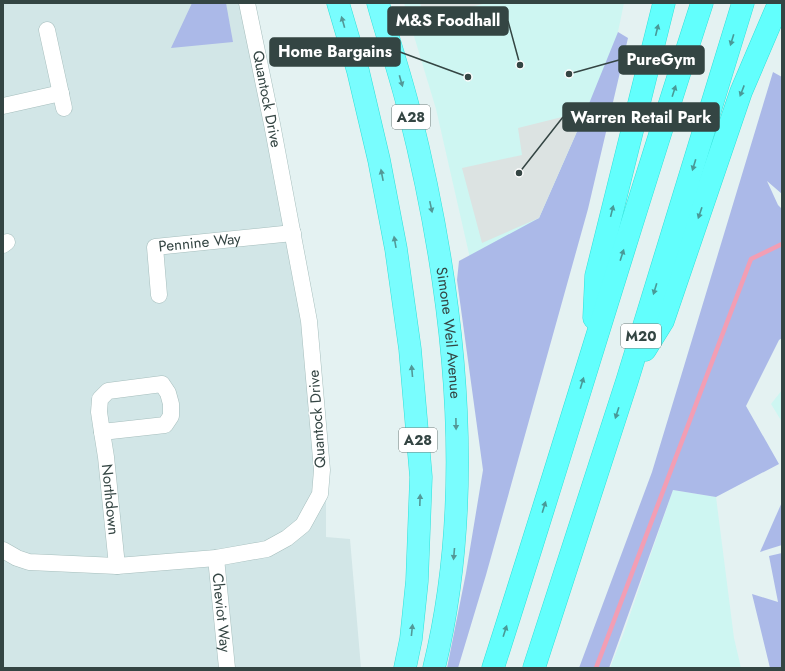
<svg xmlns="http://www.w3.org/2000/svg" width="785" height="671" font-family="Jost,sans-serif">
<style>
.residential{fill:#d2e6e7}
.commercial{fill:#cef6f2}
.green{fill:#abb9e8}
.parking{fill:#dce3e2}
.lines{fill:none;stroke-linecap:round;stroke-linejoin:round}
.stream{stroke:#f29eb4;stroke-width:4.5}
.minor-casing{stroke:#a6bebd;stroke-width:17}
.trunk-casing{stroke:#2fe1d9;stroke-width:23}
.motorway-casing{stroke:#2fe1d9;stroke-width:23}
.minor{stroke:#fff;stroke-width:16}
.trunk{stroke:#79fdfe;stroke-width:22}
.motorway{stroke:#62fffd;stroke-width:22}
.oneway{fill:#539897}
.oneway2{fill:#499997}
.labels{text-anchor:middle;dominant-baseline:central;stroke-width:3;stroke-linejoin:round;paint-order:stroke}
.shield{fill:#fff;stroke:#717d7b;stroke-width:1}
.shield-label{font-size:14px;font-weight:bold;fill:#344543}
.street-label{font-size:15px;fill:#344543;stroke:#fff}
.leader{fill:none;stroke:#344543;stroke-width:1.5}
.callout-dot{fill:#344543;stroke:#fff;stroke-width:1.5}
.callout{fill:#344543;stroke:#344543;stroke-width:1.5}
.callout-label{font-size:16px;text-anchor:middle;font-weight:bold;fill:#fff}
</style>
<rect width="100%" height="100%" fill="#e4f2f2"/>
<!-- residential -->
<polygon class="residential" points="3,3 249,3 267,72 326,478 326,537 350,539 361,668 3,668"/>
<!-- commercial -->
<g class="commercial">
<polygon points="404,3 624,3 575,238 472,267 436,109"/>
<polygon points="782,390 782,422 771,404"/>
<polygon points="673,490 716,497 734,638 741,668 610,668 623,635"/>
</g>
<!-- green -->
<g class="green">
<polygon points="192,3 226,3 233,42 171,48"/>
<polygon points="618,32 628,38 588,209 486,575 458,668 447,668 466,573 483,470 457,280 459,261 539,218 586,111"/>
<polygon points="773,72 782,77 782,194 767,181 778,205 782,209 782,338 779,340 746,406 779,464 716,497 673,490 609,668 579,668 652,472"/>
<polygon points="782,502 782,545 760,552"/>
<polygon points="782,553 782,668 770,668 752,594 778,602 769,556"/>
</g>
<!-- parking -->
<g class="parking">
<polygon points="420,3 487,3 424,18"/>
<polygon points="586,111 539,218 482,243 462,168 522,155 518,128"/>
</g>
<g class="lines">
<!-- stream -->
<polyline class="stream" points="596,668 751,259 782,244"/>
<defs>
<g id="minor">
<polyline points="47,30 64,108"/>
<polyline points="3,106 61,93"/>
<polyline points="3,245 7,242"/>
<path id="s1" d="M159,295L155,247L293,233"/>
<polygon points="162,384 168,393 171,404 171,416 165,425 102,432 99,412 100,399 108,391"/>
<path id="s2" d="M102,432L106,457L117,566"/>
<polyline points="3,550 17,558 29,562 117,566 216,558 267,549 287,538 303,525 320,494 322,470 309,321 272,124 247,3"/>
<path id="s3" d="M216,558L227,668"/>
</g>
<g id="trunk">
<polyline points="338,3 358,71 379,160 396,249 410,349 421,477 417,581 411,639 405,668"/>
<path id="s4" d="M378,3C388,39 400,74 409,110C454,289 478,488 434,668"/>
</g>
<g id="motorway">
<polyline points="594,318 596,276 664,3"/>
<polyline points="645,350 663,321 741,92 779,3"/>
<path d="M493,668C564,447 630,224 702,3"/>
<polyline points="534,668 627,381 743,3"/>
</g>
</defs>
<!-- minor casing -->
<use href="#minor" class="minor-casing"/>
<!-- trunk casing -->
<use href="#trunk" class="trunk-casing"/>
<!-- motorway casing -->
<use href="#motorway" class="motorway-casing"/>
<!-- minor -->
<use href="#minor" class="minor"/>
<!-- trunk -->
<use href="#trunk" class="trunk"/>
<!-- motorway -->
<use href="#motorway" class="motorway"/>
</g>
<!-- one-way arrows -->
<defs><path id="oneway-solid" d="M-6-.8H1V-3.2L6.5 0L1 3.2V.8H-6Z"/></defs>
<g class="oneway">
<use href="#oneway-solid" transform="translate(343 22) rotate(-106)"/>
<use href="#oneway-solid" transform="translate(401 81) rotate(74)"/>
<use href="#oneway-solid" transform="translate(382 175) rotate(-101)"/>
<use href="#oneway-solid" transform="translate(431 207) rotate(78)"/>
<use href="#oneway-solid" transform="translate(395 242) rotate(-100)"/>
<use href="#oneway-solid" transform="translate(412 371) rotate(-95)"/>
<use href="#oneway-solid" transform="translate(456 424) rotate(89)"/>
<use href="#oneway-solid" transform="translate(420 500) rotate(-88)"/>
<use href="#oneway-solid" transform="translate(454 554) rotate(95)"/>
<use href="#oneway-solid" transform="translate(412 630) rotate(-84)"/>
</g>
<g class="oneway2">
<use href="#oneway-solid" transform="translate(657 30) rotate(-76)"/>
<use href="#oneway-solid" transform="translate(732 40) rotate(107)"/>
<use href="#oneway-solid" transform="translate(674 91) rotate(-72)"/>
<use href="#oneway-solid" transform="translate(742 91) rotate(111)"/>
<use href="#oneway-solid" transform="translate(694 165) rotate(107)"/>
<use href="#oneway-solid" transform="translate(612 211) rotate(-76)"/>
<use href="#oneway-solid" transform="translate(700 213) rotate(109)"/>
<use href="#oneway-solid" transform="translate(622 255) rotate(-72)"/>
<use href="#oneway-solid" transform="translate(655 289) rotate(107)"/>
<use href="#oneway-solid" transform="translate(582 383) rotate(-73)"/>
<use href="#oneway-solid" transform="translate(617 413) rotate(108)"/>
<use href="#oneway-solid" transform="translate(544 507) rotate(-73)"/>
<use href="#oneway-solid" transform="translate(505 631) rotate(-72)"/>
</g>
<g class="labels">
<!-- shield labels -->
<g class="shield">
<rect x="392" y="105" width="38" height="24" rx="3"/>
<rect x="621" y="324" width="40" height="24" rx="3"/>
<rect x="399" y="428" width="38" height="24" rx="3"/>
</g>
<g class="shield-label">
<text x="411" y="117">A28</text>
<text x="641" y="336">M20</text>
<text x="418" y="440">A28</text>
</g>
<!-- street labels -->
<g class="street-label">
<text transform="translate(267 99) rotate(79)">Quantock Drive</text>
<text stroke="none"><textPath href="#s1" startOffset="93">Pennine Way</textPath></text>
<text stroke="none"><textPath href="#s4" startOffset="338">Simone Weil Avenue</textPath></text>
<text transform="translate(317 419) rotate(-94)">Quantock Drive</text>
<text stroke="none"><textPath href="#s2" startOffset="68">Northdown</textPath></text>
<text stroke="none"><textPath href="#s3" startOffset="55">Cheviot Way</textPath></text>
</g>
</g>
<!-- callouts -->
<path class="leader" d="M520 65L508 21M468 77L400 52M569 74L619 60M519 173L563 117"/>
<g class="callout-dot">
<circle cx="520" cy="65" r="4"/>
<circle cx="468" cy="77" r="4"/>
<circle cx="569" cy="74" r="4"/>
<circle cx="519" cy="173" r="4"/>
</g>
<g class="callout">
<rect x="388" y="7" width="120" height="28" rx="4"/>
<rect x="270" y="38" width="130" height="28" rx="4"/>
<rect x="619" y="46" width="85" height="28" rx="4"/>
<rect x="563" y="103" width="156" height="28" rx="4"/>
</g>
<g class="callout-label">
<text x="448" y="26">M&amp;S Foodhall</text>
<text x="335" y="57">Home Bargains</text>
<text x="661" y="65">PureGym</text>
<text x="641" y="123">Warren Retail Park</text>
</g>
<!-- border -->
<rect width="785" height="671" fill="none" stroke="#344543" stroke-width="8"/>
</svg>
